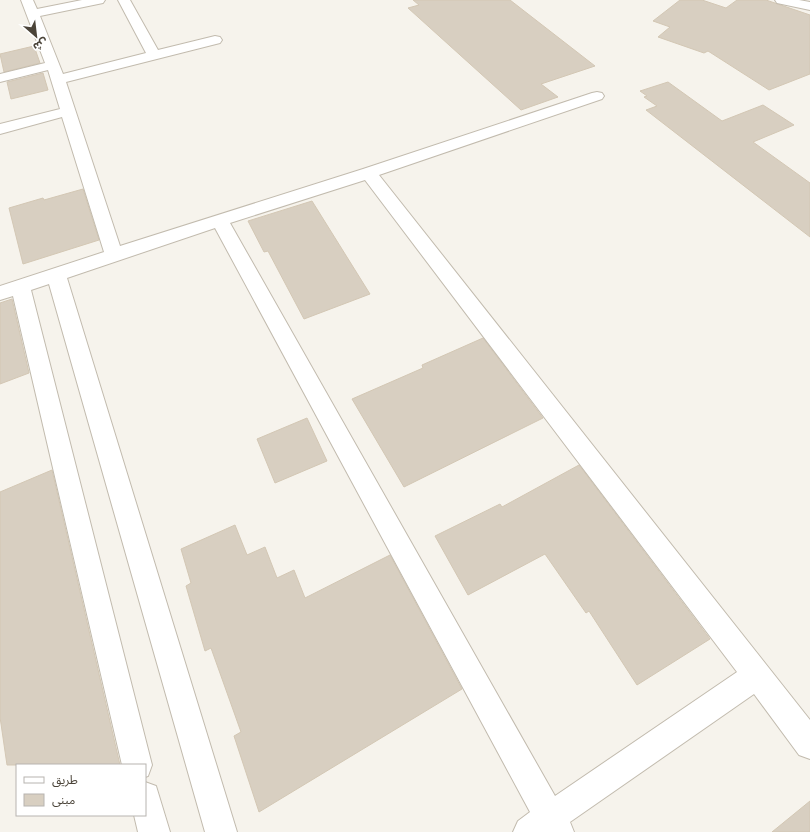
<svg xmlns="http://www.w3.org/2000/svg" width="810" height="832" font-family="'Public Sans','Noto Sans Arabic',sans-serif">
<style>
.building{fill:#d8cfc1;stroke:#d3c7b4}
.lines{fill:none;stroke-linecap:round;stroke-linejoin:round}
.street-casing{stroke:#c2bbae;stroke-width:2}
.street{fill:#fff;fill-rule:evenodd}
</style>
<rect width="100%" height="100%" fill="#f6f3ec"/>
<!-- building -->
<g class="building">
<polygon points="413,0 510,0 595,66 541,84 558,97 521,110 408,8 419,5"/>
<polygon points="680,0 702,0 726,8 737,0 766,0 810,15 810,74 769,90 708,51 704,53 658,37 670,27 653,21"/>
<polygon points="34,46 40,63 4,72 0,54"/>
<polygon points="43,73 48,90 11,99 7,82"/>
<polygon points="668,82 722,121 763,105 794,125 753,142 810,183 810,237 646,110 657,106 644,97 647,96 640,91"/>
<polygon points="83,189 99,240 23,264 9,208 43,198 44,200"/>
<polygon points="312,201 370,294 304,319 268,251 264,252 248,221"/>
<polygon points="12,299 29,373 0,384 0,303"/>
<polygon points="483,338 543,418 404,487 352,399 423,368 422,365"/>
<polygon points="307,418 327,461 275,483 257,439"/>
<polygon points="579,465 710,639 637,685 589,611 586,613 545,554 468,595 435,536 500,504 502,507"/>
<polygon points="52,470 120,765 7,765 0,717 0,492"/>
<polygon points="235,525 247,555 265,547 277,578 294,570 305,598 390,555 462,689 259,812 234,736 241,732 211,648 205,651 186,586 191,583 181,549"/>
<polygon points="810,801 810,832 772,832"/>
</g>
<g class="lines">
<defs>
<g id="street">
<path d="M21,0H33L37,9L82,0H105L103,3L40,16L63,74L146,53L118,0H130L158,50L215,36L220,37L222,40L220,43L66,82L120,246L363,169L592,93L597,92L602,93L604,96L602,99L379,175L810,720V759L799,755L754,694L570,822L574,832H513L518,821L530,812L215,228L67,278L237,832H205L49,284L31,290L152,765L148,776L145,777V765H122L13,296L0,300V286L104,252L62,117L0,134V124L60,109L48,70L0,82V74L45,63ZM365,180L737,672L555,796L230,223Z"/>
<polygon points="775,0 799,0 810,2 810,10 777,3"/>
<polygon points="145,782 156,786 170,832 138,832 134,815 145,815"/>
</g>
</defs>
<!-- street casing -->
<use href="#street" class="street-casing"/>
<!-- street -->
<use href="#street" class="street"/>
</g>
<!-- legend -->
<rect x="16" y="764" width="130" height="52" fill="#ffffff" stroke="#b7b4b0"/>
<rect x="24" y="777" width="20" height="6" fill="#ffffff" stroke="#b7b4b0"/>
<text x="52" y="784" font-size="12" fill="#4b4439">طريق</text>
<rect x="24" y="794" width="20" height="12" fill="#d8cfc1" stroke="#b7b4b0"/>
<text x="52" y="804" font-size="12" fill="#4b4439">مبنى</text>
<!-- north arrow -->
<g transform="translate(36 36) rotate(152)" stroke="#ffffff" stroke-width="3" paint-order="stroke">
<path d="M0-3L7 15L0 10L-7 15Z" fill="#4b4439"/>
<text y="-6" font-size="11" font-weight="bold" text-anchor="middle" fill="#4b4439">ش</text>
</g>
</svg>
